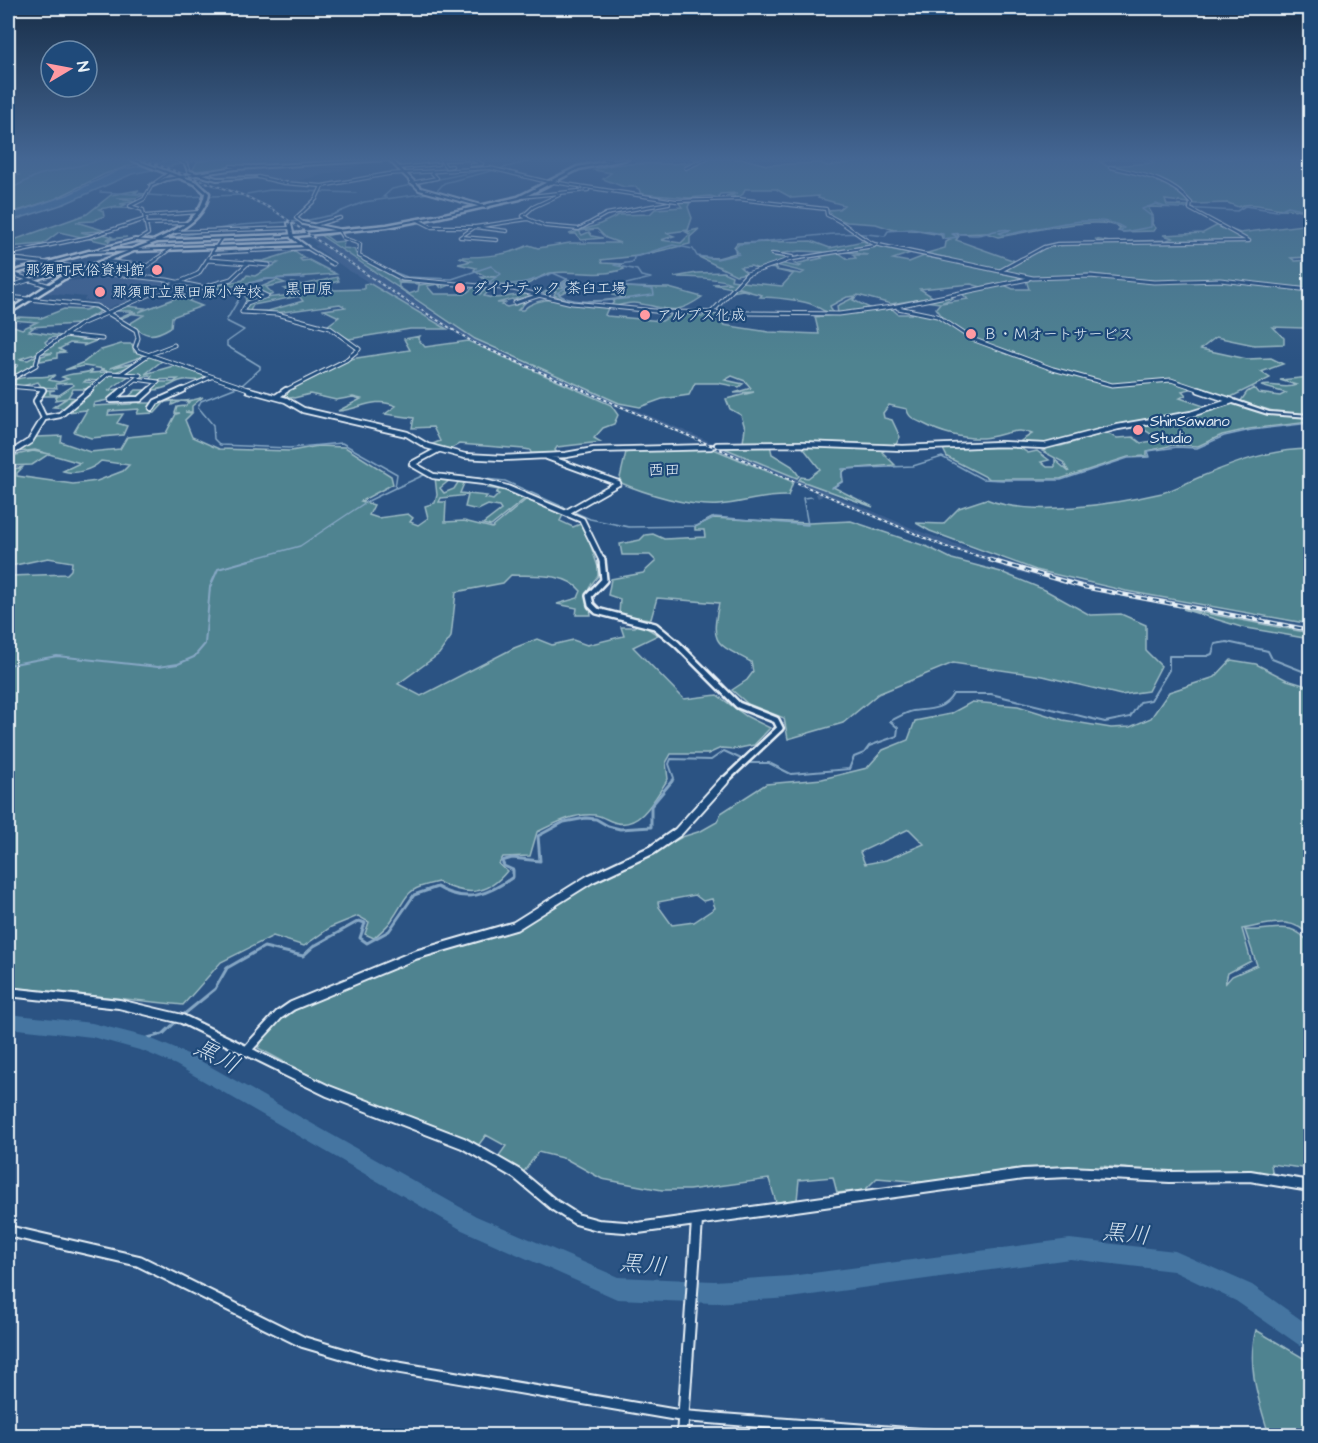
<svg xmlns="http://www.w3.org/2000/svg" width="1318" height="1443" font-family="'Architects Daughter','Klee One',sans-serif">
	<style>
		.built { fill: #3d6190 }
		.green { fill: #508390; stroke: #9cbac4; stroke-width: 1.5; fill-rule: evenodd }
		.water { fill: #4475a1; stroke: #86a7c4; stroke-width: 1.5 }
		.lines { fill: none; stroke-linecap: round; stroke-linejoin: round }
		.stream-far2 { stroke: #86a7c4; stroke-width: 1.5 }
		.stream-far1 { stroke: #86a7c4; stroke-width: 2 }
		.stream { stroke: #86a7c4; stroke-width: 3 }
		.river { fill: #4475a1; fill-rule: evenodd }
		.minor-tunnel { stroke: #476b95; stroke-width: 4.5; stroke-dasharray: 4.5 2; stroke-linecap: butt }
		.minor-far5-casing { stroke: #e8f1f8; stroke-width: 4.5 }
		.minor-far4-casing { stroke: #e8f1f8; stroke-width: 5 }
		.minor-far3-casing { stroke: #e8f1f8; stroke-width: 8 }
		.minor-far2-casing { stroke: #e8f1f8; stroke-width: 10 }
		.minor-far1-casing { stroke: #e8f1f8; stroke-width: 12 }
		.minor-casing { stroke: #e8f1f8; stroke-width: 14 }
		.tertiary-casing { stroke: #e8f1f8; stroke-width: 4 }
		.secondary-casing { stroke: #e8f1f8; stroke-width: 5 }
		.primary-casing { stroke: #e8f1f8; stroke-width: 5 }
		.minor-far5 { stroke: #1f4a7a; stroke-width: 2 }
		.minor-far4 { stroke: #1f4a7a; stroke-width: 3 }
		.minor-far3 { stroke: #1f4a7a; stroke-width: 4.5 }
		.minor-far2 { stroke: #1f4a7a; stroke-width: 5 }
		.minor-far1 { stroke: #1f4a7a; stroke-width: 8 }
		.minor { stroke: #1f4a7a; stroke-width: 10 }
		.tertiary { fill: #1f4a7a; fill-rule: evenodd }
		.secondary { fill: #1f4a7a; fill-rule: evenodd }
		.primary { fill: #1f4a7a; fill-rule: evenodd }
		.rail-far1-casing { stroke: #e8f1f8; stroke-width: 2 }
		.rail-casing { stroke: #e8f1f8; stroke-width: 4.5 }
		.rail-far1 { stroke: #1f4a7a; stroke-width: 1.5; stroke-dasharray: 3; stroke-linecap: butt }
		.rail { stroke: #1f4a7a; stroke-width: 2; stroke-dasharray: 6; stroke-linecap: butt }
		.poi-dot { fill: #ff9aa2; stroke: #1f4a7a; stroke-width: 2 }
		.labels { text-anchor: middle; stroke-width: 4.5; stroke-linejoin: round; paint-order: stroke }
		.far-poi-label { font-size: 15px; fill: #e8f1f8; stroke: #1f4a7a; text-anchor: start }
		.far-neighbourhood-label { font-size: 16px; fill: #e8f1f8; stroke: #1f4a7a }
		.near-water-label { font-size: 24px; font-style: italic; fill: #cfdeeb; stroke: #1f4a7a }
	</style>
	<rect width="100%" height="100%" fill="#2b5383"/>
	<filter id="ink" filterUnits="userSpaceOnUse"><feTurbulence type="fractalNoise" baseFrequency=".0167" numOctaves="2"/><feDisplacementMap in="SourceGraphic" scale="12" xChannelSelector="R" yChannelSelector="G"/><feConvolveMatrix kernelMatrix="1 2 1 2 8 2 1 2 1" color-interpolation-filters="sRGB"/></filter>
	<g filter="url(#ink)">
		<!-- built -->
		<path class="built" d="M368,160L353,168L288,183L264,176L224,178L202,175L238,169Z
			M315,233L448,323L489,347L921,532L1034,571L1114,590L1310,627V632L1093,591L1011,570L919,537L470,341L348,270L314,246L318,245L305,234Z
			M110,273L179,281L124,305L117,304L104,310L88,304L93,301L84,300L86,297L45,293L63,281L99,279Z"/>
		<!-- green -->
		<path class="green" d="M126,159L138,163L105,174L55,199L8,214V176L20,175L8,173V160Z
			M216,159H369L192,171L197,162Z
			M693,159H744L767,165L821,163L828,166L859,162L858,160L834,159H1115L1100,162L1107,166L1154,163L1148,159H1310V211C1299,209 1286,210 1275,208C1261,206 1249,202 1238,207L1228,203L1196,204L1165,200L1167,205L1189,206L1188,208L1148,207L1153,216L1152,224L1156,228L1154,231L1122,232L1118,231L1121,228C1099,214 1026,233 998,237L986,233L957,234L959,236L956,240L1015,261L1000,270L924,254L945,248L946,242L950,240L942,238L941,235L912,230H894L876,224L847,222L832,217L829,210L839,209L844,205L818,198L819,196L792,198L776,189H745L743,194L736,199L734,196H726L738,193L720,194L718,198L710,196L689,198L641,194L639,189L635,187H624L603,179L611,173L594,170C630,157 662,169 696,161Z
			M139,190L134,193L146,194L136,198H117L138,201L120,204H127L120,207L130,208H112L117,206L99,209L103,211L104,216L93,221L76,222L106,231L81,232C92,236 102,232 112,237L107,239L127,237L108,240L110,241L108,243L59,232L43,244L8,247V242L87,214L111,195Z
			M678,202L690,203L688,207L692,218L688,230L666,233L674,236L661,240L681,243L690,234L686,232L699,229L690,237V244L638,256L601,260L602,263L624,264L620,265L624,269C599,278 576,270 551,273C543,274 537,280 530,283C517,289 491,286 481,277H496L485,276L474,270L476,268L458,264L471,261L459,257C483,257 507,256 529,245L538,248L570,243H620L606,238L597,229L579,231L582,235L589,232L592,236L603,238L581,240L576,234H569L598,225L619,215L650,214L655,209L682,207Z
			M1310,224V257L1291,258L1295,261L1310,260V289L1223,279L1159,281L1090,274L1035,278L1003,271L1046,247L1099,242L1095,239L1110,242L1167,240L1173,238L1163,235L1203,233L1218,225L1240,233Z
			M337,231L338,233L326,236L334,242L344,241L343,248L354,249L357,256L398,279V282L420,281L419,284L399,283V287L409,294L418,291L419,285L439,282L441,288L438,284L427,286L434,294H465L474,287L452,284L443,288L442,282L486,287L479,295L489,287L492,288L484,296C503,302 515,291 537,295L515,299L519,301L515,302L512,299L497,303H505L502,305L507,307L526,302L518,310H523C544,290 581,303 608,308L605,315L607,316L662,321L676,312H698L696,316L702,317L709,312H731L723,325L769,332L819,334L815,317L892,309L898,314H912L913,311L931,316L941,315L936,308L940,303L925,301L950,296L953,298L941,303L968,299L962,294L1004,285L1013,289H1029L1026,280L1031,279L1084,277L1165,283L1214,281L1310,291V336L1303,328L1273,327L1284,338V344L1254,345L1216,337L1201,349L1247,359L1271,358L1283,364L1261,372L1270,378L1229,398L1198,387L1182,391L1186,395L1180,398L1207,407L1197,411L1102,428L1052,444H1016L1032,434C1014,426 1002,437 983,438C963,439 941,433 924,424C916,420 908,418 907,409L889,405L883,413L884,418L892,420L900,437L895,446L733,443L743,442L745,428L741,415L730,409L726,399L754,392L734,393L751,388L745,381L732,376L725,380L743,384L739,387L718,383H695L689,395L662,399L640,407L619,403L475,339L317,233Z
			M811,241L830,248L863,241L873,245L836,251L848,259L856,258L853,255H868L840,251L878,246L911,253L893,259L909,262L924,256L1023,278L981,287L971,284L920,289L933,297L891,304L858,295L853,300L872,309L838,314L837,306L857,296L847,297L830,306L833,313C823,313 820,307 811,304C798,300 774,297 760,297L762,295L743,290L732,292L735,288L751,291L737,287L742,282L782,286L793,274L776,270L801,274L804,272L776,265L773,266L778,269L767,268L779,263L799,267L801,266L795,264L822,258L818,255L822,252L800,251L778,254L790,258L758,269L751,266L740,267L747,273L736,275L699,257L718,258L736,253L734,247L737,243Z
			M295,251L305,258L300,259L302,261L309,260L336,274L270,279L217,289L208,287L243,280L247,275L255,276L278,263L248,261H263Z
			M723,272L732,276L731,280L738,281L732,288L712,284L730,283C723,278 686,277 674,277L697,273Z
			M337,277L339,281L328,284L334,290L364,289V284L369,283L447,329H410L349,339L327,326L339,317L324,310L345,307L340,304L276,313L243,312L246,302L244,289L259,288L277,280L285,283L266,287L273,294L265,298L292,295L284,289L294,287L292,283L303,285ZM299,296L303,301L268,311H250L253,305Z
			M567,279L571,281L564,284L568,286L565,289L567,291L559,294C571,308 608,299 625,298L612,295L617,287L669,288L702,297C671,319 666,306 634,303C625,302 620,307 611,306L615,300L589,301L588,304L567,301L554,295L556,291L547,292L546,294L551,295L542,294L549,289L564,287L560,284Z
			M187,294L196,295L189,301L202,306L172,317L171,327C151,339 146,336 129,324L144,315L134,314L136,312L122,318L120,317L134,311H114L125,306L145,308L139,312Z
			M92,307L101,311L78,324L30,327L33,328L29,331L61,336L50,338L45,342L48,346L35,354L19,359L28,360L37,355L36,364L21,373L8,375L18,365L8,362V324L22,329L37,322L12,320L18,317L41,318L64,309L85,310Z
			M64,336L82,340L101,339L83,346L85,344L70,343L59,349L65,352L57,353V358L40,361L41,356L53,353H41Z
			M420,336L418,339L425,347L468,341L611,405L618,415L614,424L603,428L594,438L601,442L557,447L555,450L558,454L531,453L530,450L524,449L459,444L448,450L430,445L440,441L433,427L412,428L414,418L385,414L396,406C375,396 358,410 338,411L361,399L353,397L336,400L310,394L294,398L281,395L350,359L410,350L404,339Z
			M121,344H132L134,352L146,355L110,368L134,363C121,372 111,371 99,381L86,380L84,382L97,383L89,389H73L68,397L79,398L71,400L66,408L53,407L67,398L55,400L57,396H42L46,390H55L50,391V394L59,395L74,385L71,383L56,384L57,388L36,387L41,386L38,382L22,386L13,385L15,382L12,381C26,374 40,379 55,375L49,380L59,382L68,379L62,377C72,372 83,375 93,370L90,373L105,372L107,371L100,370L105,369L84,366L65,370L84,362L98,351Z
			M149,356L163,360L145,374L180,364L206,377C198,383 194,379 184,380C173,381 169,390 152,390L160,382H174L178,379L149,380L152,376L149,375L139,378L142,375L125,372Z
			M109,374L130,375L108,391L123,388L108,400L94,403L93,406L131,404L134,401L127,398L136,390H148L140,403H152L158,398C169,403 191,402 203,397L192,406V412H185L192,413L185,420L192,437L219,449L291,451L318,446L345,447L391,476L393,484L361,501L374,505L369,515L378,518L408,514L413,518L410,522L418,525L428,518L425,506L435,503L437,495L435,477L451,479L440,488L444,493L454,489L459,481H465L460,493L487,496L485,498L493,500L499,494L496,493L499,490L488,488L492,484L527,497L491,526L483,524L501,510L499,507L488,505L478,510L465,507L468,495L441,498L439,502H446L445,522L464,521L492,528L528,498L564,513L560,521L573,527L583,523L598,567V576C582,594 589,595 591,615H576L577,608L557,604L578,598L581,591C565,572 535,576 511,575L503,583L456,592L451,637L439,654L398,684L421,696L514,648L537,639L552,645L573,640L587,645L624,636L621,627H635L636,621L658,635L633,647L684,699L717,695L746,716L770,728L754,745L735,749L721,748L708,754H671L666,763L668,779C656,796 642,828 617,823C610,822 603,816 595,815C573,813 556,823 537,832L530,856L503,857L499,864L507,871C487,896 466,896 438,882C402,890 410,894 391,921C387,927 379,933 374,938L365,934L369,922L358,916L331,927L304,946L273,936L221,962L183,1005L8,987V573L10,576L67,574L71,570L72,562L48,558L11,566L8,573V470L23,467L17,473V476L73,484L97,481L123,471L129,465L101,461C92,470 75,475 63,471L80,463L35,450L18,452L36,437L62,436L61,442L90,452L120,449L127,437L166,433L176,414L180,413H175L177,407L185,406L189,402L181,401L172,405L173,401L165,402L155,413L137,414L139,409L109,411L108,415L123,414L117,423L127,426L123,435L91,438L74,432L87,410L66,412Z
			M1310,377V415L1273,411L1240,402L1247,392L1254,388L1258,393L1280,396L1286,393L1261,386C1274,383 1285,390 1296,385L1280,380Z
			M1232,403L1270,415L1310,418V422L1249,429L1222,435L1198,446L1173,445L1147,451V456L1128,457L1060,479H990L947,457L943,449L1026,447L1022,449L1028,453L1037,451L1049,460L1041,462L1047,467H1055V460L1069,472L1063,462L1042,451L1045,450L1043,447L1061,446L1106,433L1117,438L1133,437L1141,443L1158,440L1157,438L1137,425L1192,416Z
			M770,445L772,454L792,466L799,476L797,478L719,446Z
			M801,445L887,449L882,452L895,465L846,469L842,473L843,481L833,487L873,507L799,480L801,477L808,478L820,469Z
			M711,448L793,482L788,496C764,495 743,503 719,505C690,507 646,494 619,482L626,452Z
			M1310,449V624L1126,591L1036,570L930,531L916,523L943,524L959,508L986,499C1031,518 1114,504 1162,493C1175,489 1188,482 1200,477C1237,462 1271,449 1310,449Z
			M33,451L49,454L32,465L8,466V457Z
			M712,518L809,523L851,521L928,547L952,559L1001,572L1045,590L1090,615L1121,614L1146,625V651L1161,666L1148,691L1121,695L1043,676L953,663L878,694L843,723L788,739L784,718L748,704L732,690L747,680L753,672L751,662C716,643 710,645 719,603L657,598L651,619L619,615L620,599L608,595L611,579L643,573L656,561L650,555H622L620,544L640,540L645,535L653,534L664,539L705,537L704,530H695V527Z
			M1183,609L1310,633V639L1241,627Z
			M1231,660L1256,664L1287,680L1310,687V937C1292,914 1268,925 1242,929L1251,961L1228,973L1225,984L1232,976L1257,965L1245,930C1275,932 1290,918 1310,944V1169L1271,1164L1273,1178L1136,1173L1133,1169L1101,1166L1096,1170L1024,1171L922,1182L877,1178L865,1190L837,1193L833,1177L799,1180L797,1200L776,1202L769,1179L689,1190H662L602,1179L566,1159L538,1152L523,1173L498,1157L506,1146L486,1135L477,1147L353,1099L258,1048L268,1031L284,1016L313,1000L417,957L479,941L517,928L593,880L636,862L682,837L701,831L717,822L721,813L766,784L822,779L867,768L883,750L908,740L915,721L950,714L972,702L1018,706L1063,720L1111,728L1130,727L1151,718L1169,692L1215,677ZM909,829L924,844L886,860L865,864L860,852ZM695,895L703,901L712,899L715,908L694,922L672,925L659,907L658,902Z
			M1256,1330L1310,1362V1435H1269C1259,1401 1246,1366 1256,1330Z"/>
		<!-- water -->
		<path class="water" d="M176,159H205L132,174L64,204L8,222V215L67,195L119,170Z"/>
		<g class="lines">
			<!-- stream-far2 -->
			<path class="stream-far2" d="M8,190L38,175L108,159
				M13,190L15,192
				M100,192L180,197L242,195
				M247,194L270,190L356,193
				M386,197H383L392,189L482,170
				M212,230L241,225L304,221L332,215L364,202L436,192L444,183L538,159
				M165,239L206,231
				M114,246L147,242
				M8,263L29,262
				M377,270H388L407,277L452,279L491,266L501,274L489,282C512,288 532,281 553,273L569,280L562,284L567,287L557,293C575,309 630,297 654,295L653,289L618,286L651,278L641,276L637,270L614,265L633,262L634,257L673,245L693,249L697,256L717,259L739,254L735,248L739,244C788,241 835,228 885,236L888,231L912,229L943,234V239L958,237L952,234C959,232 964,235 972,235C986,236 997,227 1011,230L999,233L1005,235C1034,230 1100,210 1124,228L1120,231L1124,232L1151,227V216L1142,209L1156,204L1165,207L1237,211L1245,206L1277,211L1288,206L1310,211
				M455,476L505,481L590,519L629,527L697,526L715,517L808,525L803,498L812,497
				M396,488L426,474
				M832,488L842,482V469L913,466L942,457L982,479L1003,480H1061L1128,458L1150,457L1148,451L1177,447L1197,448L1224,436L1251,430L1310,423
				M245,561L300,546L366,502L395,488L397,474L342,443L289,448L220,445L214,439L213,425L198,407L201,401L242,385L260,369V366L227,346V342L244,330L226,321L239,299L237,288L262,279L305,278"/>
			<!-- stream-far1 -->
			<path class="stream-far1" d="M8,665L57,656L158,667L178,664L194,657L205,644L210,587L218,569L250,560
				M671,783L674,778L669,764L671,759L711,760L724,751L750,763H769L791,774L849,769L854,757L864,753L869,746L897,736L898,728L890,721C897,718 906,712 913,711C930,709 944,710 953,694H991L1105,722L1130,717L1140,702L1151,700L1169,670V656H1207L1212,654L1215,644L1227,642L1268,651L1272,659L1310,674"/>
			<!-- stream -->
			<path class="stream" d="M182,1016L215,989L227,968L264,947L303,956L314,946L359,921L365,923L360,938L367,943L389,931L414,895L437,887C465,904 488,895 513,877V870L504,866L502,861L512,858L540,861L538,836L564,822L586,818L596,819L608,826L620,829L651,827V806L672,781
				M136,1041L163,1034L178,1020"/>
			<!-- river -->
			<path class="river" d="M8,1014L92,1023L147,1037L190,1055L476,1216L618,1277L714,1281L790,1276L1070,1239L1175,1251L1252,1285L1310,1326V1350L1302,1347L1236,1301L1173,1271L1070,1259L790,1298L714,1303L617,1299L462,1230L176,1065L143,1051L92,1037L8,1028Z"/>
			<!-- minor-tunnel -->
			<path class="minor-tunnel" d="M817,496L828,491"/>
			<defs>
				<path id="minor-far5" d="M175,159L186,164
					M471,159L482,164L471,165
					M604,159L613,161
					M441,160L446,167L452,166
					M441,160L471,159
					M231,166L249,167
					M1110,167C1140,174 1170,178 1191,203L1190,209L1249,241
					M398,168L438,164
					M686,168L706,159
					M258,177L284,183L322,186L388,174L490,168L552,183
					M156,182L169,173
					M553,182L676,201L738,199L826,209L827,215C845,222 857,236 874,244L950,260
					M411,183L437,178L432,173
					M521,197L588,190
					M145,216L199,212
					M527,218L523,216L533,207L559,195
					M418,220L432,227H475L528,219L545,226L579,229L606,214L669,203
					M303,223L296,218L316,199L322,186
					M147,224L187,223
					M315,225L340,218
					M338,230L343,238L360,244L359,256L367,260
					M174,232L291,228
					M460,237L475,227L507,231
					M461,237L497,240
					M138,240L148,234L143,210L130,206L144,199L152,185
					M212,253L307,248L327,260
					M8,254L89,237L146,219
					M772,254L792,257
					M8,258L26,260
					M155,260L170,249
					M207,260L221,239
					M208,260H211
					M787,260L874,246
					M1020,260L1044,247L1057,244L1249,241"/>
				<path id="minor-far4" d="M14,259L48,263
					M324,259L333,264
					M364,259L402,279L513,289L572,303L665,312L839,314L892,307L1028,279
					M943,259L1033,278L1090,276L1154,282L1220,280L1310,290
					M208,260L248,263L231,279L208,286
					M104,261L147,266L157,259
					M49,263L73,267L72,269
					M248,263L269,265
					M79,270L167,280L225,292L254,290L267,296L247,303L242,312L277,314L330,328L359,349L346,360L284,391
					M1000,271L1022,259
					M9,273L50,286
					M8,287L29,280
					M9,297L96,306L136,330L138,338L135,347L138,351L254,391
					M515,303L540,295
					M898,308L937,316L972,339L1053,369L1112,385L1171,380L1204,391
					M712,312L747,274L791,259
					M64,335L102,339
					M122,373L148,355L174,345
					M8,381L36,365L39,353L81,324L198,274L208,259
					M8,386L43,389L42,391
					M88,391L109,373L140,375L136,379
					M121,391L136,379L158,382L148,391
					M180,391L211,377"/>
				<path id="minor-far3" d="M43,390L36,401L44,418
					M123,390L111,400L140,399L150,390
					M249,390L286,400L303,410L407,434L427,446L465,456L503,458L566,455L594,450L711,447
					M1199,390L1232,401
					M276,397L286,390
					M152,408L156,402L183,390
					M44,418L60,415L90,390
					M717,445L802,444L903,448L1000,444L1045,446L1118,427L1191,414L1232,401
					M438,450L412,464L433,476L484,482L507,488L582,520L602,561
					M8,455L30,441L44,418
					M547,457L618,483
					M567,512L618,483"/>
				<path id="minor-far2" d="M602,560L604,580L589,596L591,605L597,611L655,626L677,644L738,705L776,720L780,728L722,783"/>
				<path id="minor-far1" d="M8,992L119,1004L182,1019L286,1070
					M246,1051L279,1015L292,1006L415,955L515,926L590,879L652,850L678,832L724,781"/>
				<path id="minor" d="M283,1069L328,1091L463,1143L517,1174L554,1205L576,1219L598,1225L638,1228L1023,1174L1069,1172L1170,1177L1250,1176L1310,1186
					M8,1231L139,1261L303,1342L378,1364L683,1416L947,1436
					M682,1436L697,1221"/>
				<path id="tertiary" d="M386,159H397L392,160L421,188L488,207L485,208L419,190L389,160L236,169L202,174L217,178L259,177L217,180L197,175L167,180L153,186L150,185L165,178L193,174L188,172L185,164L186,163L190,171L197,173L236,167Z
					M302,222L338,229L340,230L338,231L303,224Z
					M288,223L291,224L294,237L308,247V249H306L291,238Z
					M135,239L158,241L156,242L135,241L89,253L87,252Z
					M67,269H79L81,270L79,271H67L29,281L27,280Z
					M1230,400H1234L1269,412L1310,415V417L1268,414L1230,402Z"/>
				<path id="secondary" d="M129,159H133L197,182L209,193C205,219 180,231 157,242H155V240C176,230 201,219 205,193L195,184Z
					M300,243L301,245L134,251L64,279L8,314V311L60,277L133,249Z"/>
				<path id="primary" d="M622,159H628L579,169L520,199L440,217L387,227L285,237L157,242L133,251L89,253L8,275V273L89,251L132,249L156,240L285,235L387,225L440,215L518,197L577,167Z"/>
			</defs>
			<!-- minor-far5 casing -->
			<use href="#minor-far5" class="minor-far5-casing"/>
			<!-- minor-far4 casing -->
			<use href="#minor-far4" class="minor-far4-casing"/>
			<!-- minor-far3 casing -->
			<use href="#minor-far3" class="minor-far3-casing"/>
			<!-- minor-far2 casing -->
			<use href="#minor-far2" class="minor-far2-casing"/>
			<!-- minor-far1 casing -->
			<use href="#minor-far1" class="minor-far1-casing"/>
			<!-- minor casing -->
			<use href="#minor" class="minor-casing"/>
			<!-- tertiary casing -->
			<use href="#tertiary" class="tertiary-casing"/>
			<!-- secondary casing -->
			<use href="#secondary" class="secondary-casing"/>
			<!-- primary casing -->
			<use href="#primary" class="primary-casing"/>
			<!-- minor-far5 -->
			<use href="#minor-far5" class="minor-far5"/>
			<!-- minor-far4 -->
			<use href="#minor-far4" class="minor-far4"/>
			<!-- minor-far3 -->
			<use href="#minor-far3" class="minor-far3"/>
			<!-- minor-far2 -->
			<use href="#minor-far2" class="minor-far2"/>
			<!-- minor-far1 -->
			<use href="#minor-far1" class="minor-far1"/>
			<!-- minor -->
			<use href="#minor" class="minor"/>
			<!-- tertiary -->
			<use href="#tertiary" class="tertiary"/>
			<!-- secondary -->
			<use href="#secondary" class="secondary"/>
			<!-- primary -->
			<use href="#primary" class="primary"/>
			<defs>
				<path id="rail-far1" d="M141,159L245,196L272,209L397,295L476,344L946,547L996,561"/>
				<path id="rail" d="M990,560L1084,587L1310,630"/>
			</defs>
			<!-- rail-far1 casing -->
			<use href="#rail-far1" class="rail-far1-casing"/>
			<!-- rail casing -->
			<use href="#rail" class="rail-casing"/>
			<!-- rail-far1 -->
			<use href="#rail-far1" class="rail-far1"/>
			<!-- rail -->
			<use href="#rail" class="rail"/>
		</g>
	</g>
	<!-- sky -->
	<linearGradient id="sky" x2="0" y2="1"><stop stop-color="#182e48"/><stop offset="0.44" stop-color="#446693"/><stop offset="1" stop-color="#446693" stop-opacity="0"/></linearGradient>
	<rect width="1318" height="361" fill="url(#sky)"/>
	<!-- markers -->
	<g class="poi-dot">
		<circle cx="157" cy="270" r="6"/>
		<circle cx="460" cy="288" r="6"/>
		<circle cx="100" cy="292" r="6"/>
		<circle cx="645" cy="315" r="6"/>
		<circle cx="971" cy="334" r="6"/>
		<circle cx="1138" cy="430" r="6"/>
	</g>
	<g class="labels">
		<!-- far-poi labels -->
		<g class="far-poi-label">
			<text x="145" y="275" text-anchor="end">那須町民俗資料館</text>
			<text x="472" y="293">ダイナテック 茶臼工場</text>
			<text x="112" y="297">那須町立黒田原小学校</text>
			<text x="657" y="320">アルプス化成</text>
			<text x="983" y="339">Ｂ・Ｍオートサービス</text>
			<text x="1150" y="426">ShinSawano<tspan x="1150" dy="17">Studio</tspan></text>
		</g>
		<!-- far-neighbourhood labels -->
		<g class="far-neighbourhood-label">
			<text x="309" y="294">黒田原</text>
			<text x="664" y="475">西田</text>
		</g>
		<!-- near-water labels -->
		<g class="near-water-label">
			<text transform="translate(217 1056) rotate(28)" y="8">黒川</text>
			<text transform="translate(1126 1233) rotate(6)" y="8">黒川</text>
			<text transform="translate(643 1264) rotate(6)" y="8">黒川</text>
		</g>
	</g>
	<!-- margin -->
	<rect width="1318" height="1443" fill="none" stroke="#1f4a7a" stroke-width="30"/>
	<rect x="15" y="15" width="1288" height="1413" fill="none" stroke="#e8f1f8" stroke-width="2" filter="url(#ink)"/>
	<!-- north arrow -->
	<g transform="translate(69 69) rotate(80)"><circle r="28" fill="#1f4a7a" stroke="#6f8dac" stroke-width="1.5"/>
	<path d="M0-4.5L10 22L0 15L-10 22Z" fill="#ff9aa2"/>
	<text y="-9" font-size="16" font-weight="bold" text-anchor="middle" fill="#e8f1f8">N</text>
	</g>
</svg>
